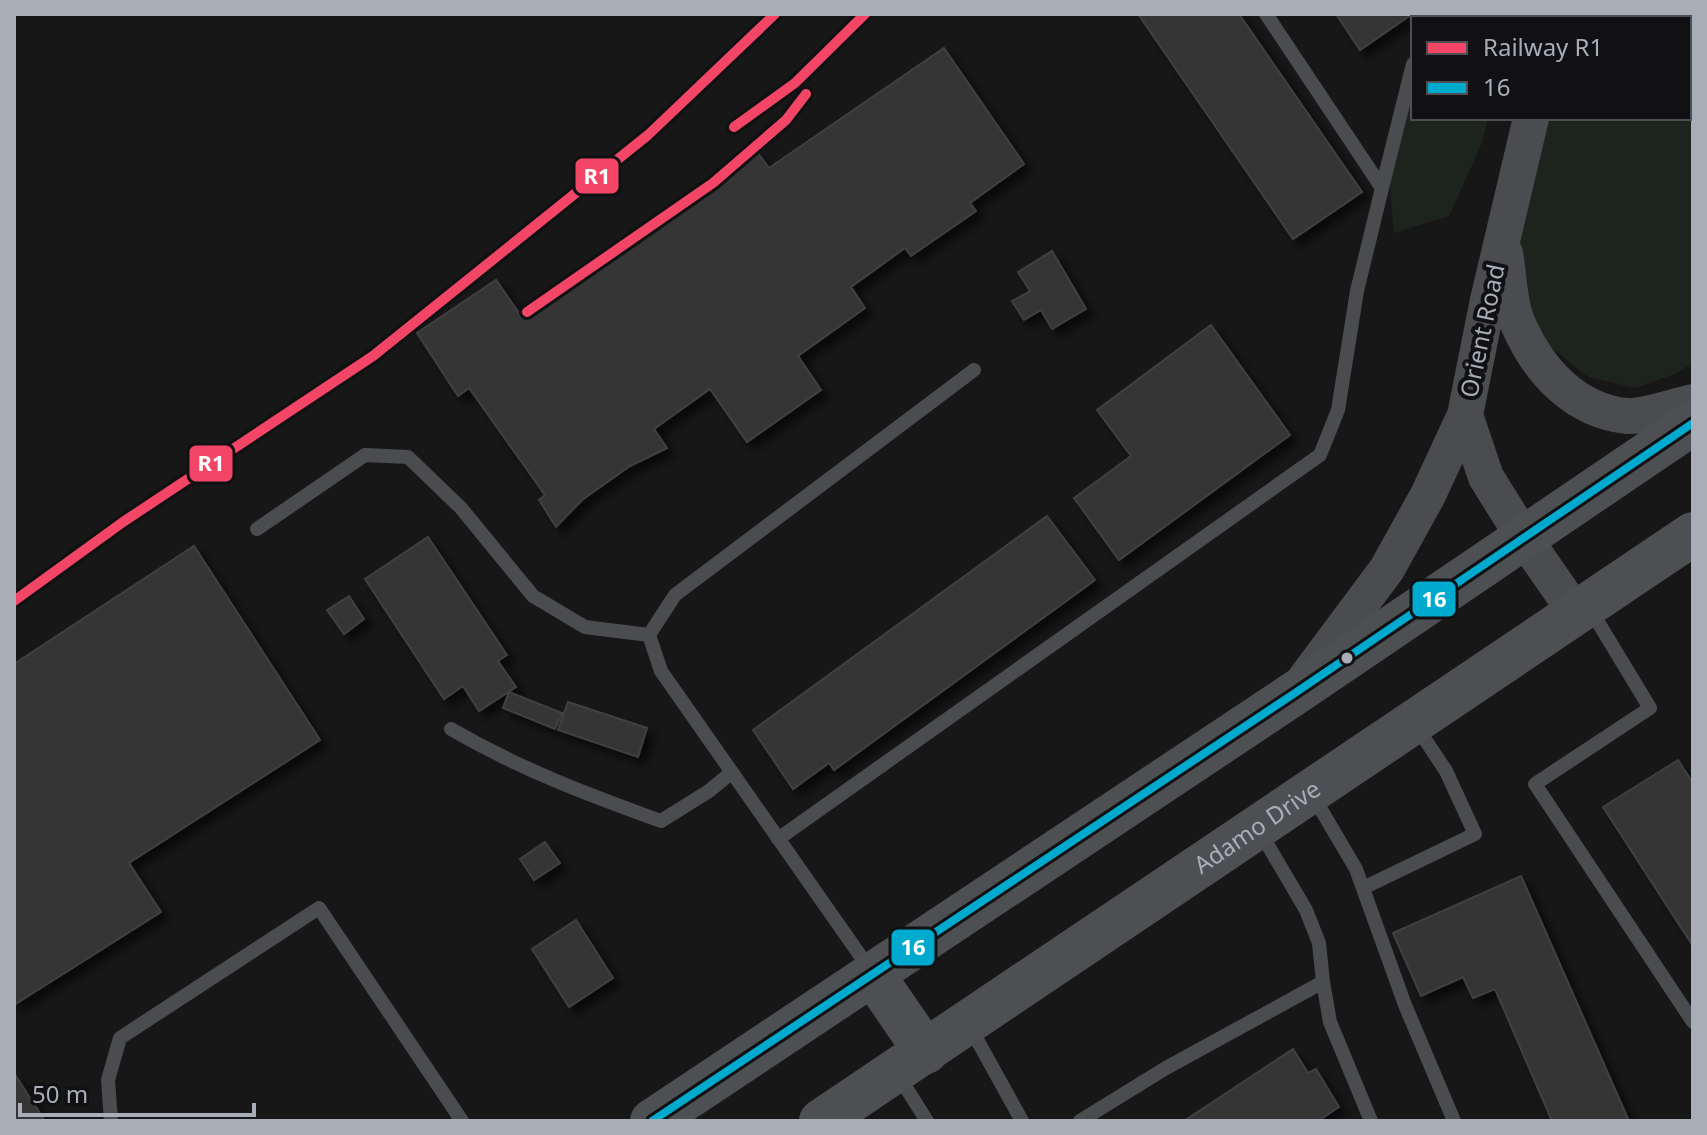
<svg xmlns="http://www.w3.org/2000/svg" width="1707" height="1135" font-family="'Noto Sans',sans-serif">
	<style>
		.green { fill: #1d241e }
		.building { fill: #353536; stroke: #3f4043; stroke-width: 2; filter: url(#shadow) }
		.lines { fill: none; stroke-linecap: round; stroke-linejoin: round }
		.service { stroke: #4b4c50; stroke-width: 14 }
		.tertiary { stroke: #4b4c50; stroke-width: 36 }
		.primary { stroke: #4d4f52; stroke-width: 44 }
		.bus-1-casing { stroke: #111113; stroke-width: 14 }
		.bus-1 { stroke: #00a9ce; stroke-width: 8 }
		.rail-1-casing { stroke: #111113; stroke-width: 16 }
		.rail-1 { stroke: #f34667; stroke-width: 10 }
		.bus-dot { fill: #a8adb8; stroke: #111113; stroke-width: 3 }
		.labels { text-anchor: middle; stroke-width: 8; stroke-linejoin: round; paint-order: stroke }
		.street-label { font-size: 24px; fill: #a8adb8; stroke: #111113 }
		.line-badge { stroke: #111113; stroke-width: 3 }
		.badge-label { font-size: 22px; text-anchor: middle; font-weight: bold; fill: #fff }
	</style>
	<defs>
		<filter id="shadow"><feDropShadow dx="7" dy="7" stdDeviation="4" flood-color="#0009"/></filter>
	</defs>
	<rect width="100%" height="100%" fill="#171717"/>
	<!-- green -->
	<path class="green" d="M1552,14H1693V363L1675,374L1635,388L1588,377L1549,346L1512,275L1533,118H1689V18H1552Z
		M1413,77V118H1488L1482,143L1449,216L1394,233L1388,166Z"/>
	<!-- building -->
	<path class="building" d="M1138,14H1239L1362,192L1293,239Z
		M1336,14H1412L1360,50Z
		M944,48L1024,164L970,203L976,211L911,256L905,248L851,287L865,308L798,356L821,390L747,442L710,389L654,429L667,448L630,466L582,500L556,527L539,500L545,495L469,388L458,396L417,333L496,280L521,316L757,152L769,168Z
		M1052,251L1086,309L1052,329L1041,310L1024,320L1012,301L1030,291L1018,272Z
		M1211,325L1290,435L1119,560L1074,498L1131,456L1097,410Z
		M1047,516L1095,580L834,770L829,763L793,789L753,730Z
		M428,537L507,655L498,661L516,687L479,711L463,686L444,699L365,579Z
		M194,546L320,740L129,863L161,912L14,1005V664Z
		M349,596L364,619L344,634L327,610Z
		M509,692L562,713L555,729L503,708Z
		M568,702L647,728L638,757L558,730Z
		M1678,760L1693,783V946L1603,807Z
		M545,842L560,863L534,880L520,859Z
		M1521,876L1629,1121H1552L1495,989L1473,998L1463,977L1421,996L1393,933Z
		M576,920L613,978L569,1007L532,949Z
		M1293,1049L1308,1073L1316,1069L1339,1107L1318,1121H1184Z
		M14,1073L45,1121H14Z"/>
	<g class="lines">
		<!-- service -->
		<path class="service" d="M1423,18L1424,14
			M1382,188L1413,64
			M257,529L365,455L408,457L461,508L533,596L585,627L649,635
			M1590,609L1650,708L1535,784L1693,1022
			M451,729C520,769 586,794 661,821L709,791L732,772
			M1313,796L1356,869L1405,1005L1454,1121
			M1259,830L1306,910L1319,943L1323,982
			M778,839L1320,455L1338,410L1357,291L1382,188L1266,14
			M1363,888L1475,834L1446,771L1416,726
			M871,971L661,671L649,635L675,595L974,370
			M970,1027L1022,1121
			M898,1075L927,1121
			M111,1121L108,1080L120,1038L319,908L462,1121
			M1080,1121L1166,1068L1323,982L1330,1022L1371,1121"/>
		<!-- tertiary -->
		<path class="tertiary" d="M1554,18L1555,14
			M1531,118L1488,300L1465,415L1486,477L1524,538L1576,613
			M1505,253C1509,275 1509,305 1519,326C1539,371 1575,411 1627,416C1644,417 1675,406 1693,402
			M1305,679L1387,569L1428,495L1465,415"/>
		<!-- primary -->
		<g class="primary">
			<path d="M873,975L926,1052"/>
			<path d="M652,1121L1295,693L1693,423"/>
			<path id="s1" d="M821,1121L1693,534"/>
		</g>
		<defs>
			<path id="bus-1" d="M652,1121L1295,693L1693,423"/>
		</defs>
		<!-- bus-1 casing -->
		<use href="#bus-1" class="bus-1-casing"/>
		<!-- bus-1 -->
		<use href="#bus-1" class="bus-1"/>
		<defs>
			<path id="rail-1" d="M734,127L795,83L865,14
				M527,312L713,183L786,120L806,94
				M14,601L123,522L373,356L648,135L775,14"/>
		</defs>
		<!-- rail-1 casing -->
		<use href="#rail-1" class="rail-1-casing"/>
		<!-- rail-1 -->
		<use href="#rail-1" class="rail-1"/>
	</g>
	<!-- markers -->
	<circle class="bus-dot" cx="1347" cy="658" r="7"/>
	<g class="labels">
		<!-- street labels -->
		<g class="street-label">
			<text transform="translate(1483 331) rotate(-78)" y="8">Orient Road</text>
			<text dy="8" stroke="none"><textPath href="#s1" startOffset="526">Adamo Drive</textPath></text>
		</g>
	</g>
	<g class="line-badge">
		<rect x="574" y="157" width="46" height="38" rx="8" fill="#f34667"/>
		<rect x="188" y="444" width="46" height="39" rx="8" fill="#f34667"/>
		<rect x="1411" y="580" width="46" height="38" rx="8" fill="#00a9ce"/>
		<rect x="890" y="928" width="46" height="39" rx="8" fill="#00a9ce"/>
	</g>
	<g class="badge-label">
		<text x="597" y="184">R1</text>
		<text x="211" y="471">R1</text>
		<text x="1434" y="607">16</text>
		<text x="913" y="955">16</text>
	</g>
	<!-- border -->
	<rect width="1707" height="1135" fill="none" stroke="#a8adb8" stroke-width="32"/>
	<!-- legend -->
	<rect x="1411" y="16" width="280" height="104" fill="#111113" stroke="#4d4f55" stroke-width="2"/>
	<rect x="1427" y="42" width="40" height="12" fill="#f34667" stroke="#4d4f55" stroke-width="2"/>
	<text x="1483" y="56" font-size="24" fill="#a8adb8">Railway R1</text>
	<rect x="1427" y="82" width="40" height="12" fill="#00a9ce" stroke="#4d4f55" stroke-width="2"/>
	<text x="1483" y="96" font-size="24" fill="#a8adb8">16</text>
	<!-- scale -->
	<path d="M20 1103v12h234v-12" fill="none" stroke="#a8adb8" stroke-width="4"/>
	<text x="32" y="1103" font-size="24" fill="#a8adb8" stroke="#111113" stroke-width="6" paint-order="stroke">50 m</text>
</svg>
